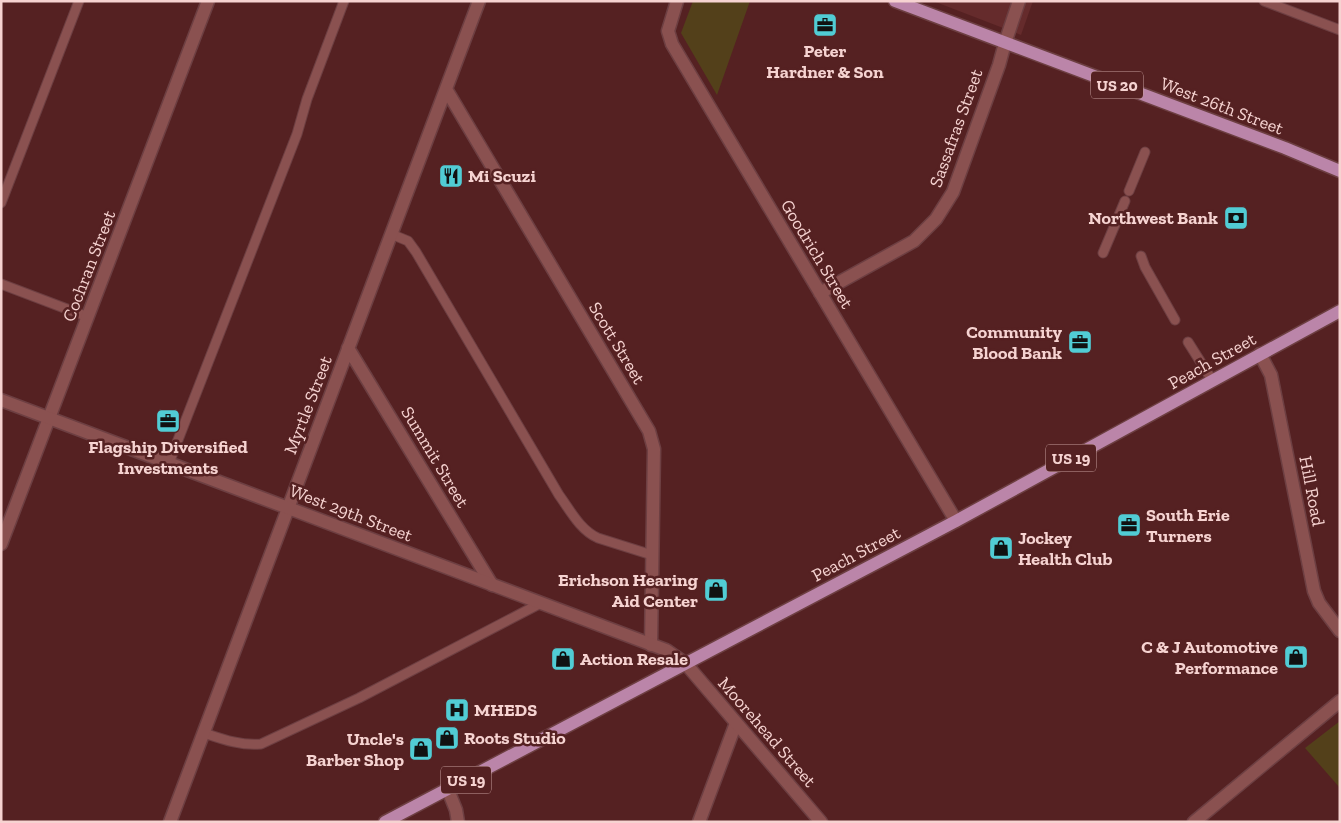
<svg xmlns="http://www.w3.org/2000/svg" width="1341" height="823" font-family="'Zilla Slab',serif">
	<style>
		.built { fill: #652b2c }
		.green { fill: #53401a }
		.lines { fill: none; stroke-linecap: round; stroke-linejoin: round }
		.lane-casing { stroke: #6d3f42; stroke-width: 11 }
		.street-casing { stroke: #6d3f42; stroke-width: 15 }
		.secondary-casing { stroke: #6d3f42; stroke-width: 15 }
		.primary-casing { stroke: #6d3f42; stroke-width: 15 }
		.lane { stroke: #8a5150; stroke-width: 9 }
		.street { stroke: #8a5150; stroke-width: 12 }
		.secondary { stroke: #8a5150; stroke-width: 12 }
		.primary { stroke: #bb85a9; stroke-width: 12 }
		.labels { text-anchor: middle; stroke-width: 5; stroke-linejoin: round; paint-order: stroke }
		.shield { fill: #552122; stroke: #c69e9c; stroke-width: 1 }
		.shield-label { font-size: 16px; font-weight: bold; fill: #f6d3d1 }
		.poi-label { font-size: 18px; font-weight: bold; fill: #f6d3d1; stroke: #552122; text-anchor: start }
		.street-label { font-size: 18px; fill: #f6d3d1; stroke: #552122 }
	</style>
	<rect width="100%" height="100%" fill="#552122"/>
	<!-- built -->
	<path class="built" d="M933,1H1033L1021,35Z"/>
	<!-- green -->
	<path class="green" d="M693,1H750L717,95L681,33Z
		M1340,721V788L1305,748Z"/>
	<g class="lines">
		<defs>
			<path id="lane" d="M1264,1L1340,30
				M1129,191L1145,152
				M1,203L79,1
				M391,234L408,241L416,252L559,495C570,510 580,530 598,538L652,555
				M1103,253L1125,201
				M1141,256L1145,267L1175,320
				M1,284L88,317
				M1188,342L1212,380
				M169,463L297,134L307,99L344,1
				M204,733C222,739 241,746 261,744L359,698L541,603"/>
			<path id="street" d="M677,1L668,31L672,44L956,521
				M446,89L649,431L654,449L651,645
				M820,293L914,241L936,219L953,192L999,65L1005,43
				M348,348L492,585
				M1260,354L1271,375L1314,591L1319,603L1340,631
				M1,544L208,1
				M448,790L456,810L458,822
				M170,822L479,1
				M699,822L736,723"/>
			<path id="secondary" d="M1005,43L1019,1
				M1,400L666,650L686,664L821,822
				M1194,822L1340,701"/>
			<path id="primary" d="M895,1L1285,148L1340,171
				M385,822L956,521L1340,311"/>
		</defs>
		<!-- lane casing -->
		<use href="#lane" class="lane-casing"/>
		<!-- street casing -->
		<use href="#street" class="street-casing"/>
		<!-- secondary casing -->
		<use href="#secondary" class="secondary-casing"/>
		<!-- primary casing -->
		<use href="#primary" class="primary-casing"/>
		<!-- lane -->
		<use href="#lane" class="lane"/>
		<!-- street -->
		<use href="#street" class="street"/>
		<!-- secondary -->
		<use href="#secondary" class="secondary"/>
		<!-- primary -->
		<use href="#primary" class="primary"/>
	</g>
	<!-- icons -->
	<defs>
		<symbol id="office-square" viewBox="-11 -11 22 22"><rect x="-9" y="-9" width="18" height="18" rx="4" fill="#51ccd4" stroke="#552122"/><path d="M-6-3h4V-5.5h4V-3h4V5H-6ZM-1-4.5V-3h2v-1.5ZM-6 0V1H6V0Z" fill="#111"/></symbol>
		<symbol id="restaurant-square" viewBox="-11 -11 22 22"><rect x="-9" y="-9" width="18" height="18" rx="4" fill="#51ccd4" stroke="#552122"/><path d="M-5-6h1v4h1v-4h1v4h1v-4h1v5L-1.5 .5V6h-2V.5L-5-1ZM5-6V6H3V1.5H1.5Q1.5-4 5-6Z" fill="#111"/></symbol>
		<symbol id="bank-square" viewBox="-11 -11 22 22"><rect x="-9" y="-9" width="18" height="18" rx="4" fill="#51ccd4" stroke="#552122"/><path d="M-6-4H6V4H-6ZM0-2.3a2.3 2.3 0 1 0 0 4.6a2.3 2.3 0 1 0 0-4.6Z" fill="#111"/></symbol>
		<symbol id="shop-square" viewBox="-11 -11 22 22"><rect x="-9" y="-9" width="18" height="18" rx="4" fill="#51ccd4" stroke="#552122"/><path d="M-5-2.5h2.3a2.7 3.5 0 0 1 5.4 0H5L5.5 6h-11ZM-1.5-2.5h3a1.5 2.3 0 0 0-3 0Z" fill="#111"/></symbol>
		<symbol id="hospital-square" viewBox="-11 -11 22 22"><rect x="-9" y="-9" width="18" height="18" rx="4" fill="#51ccd4" stroke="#552122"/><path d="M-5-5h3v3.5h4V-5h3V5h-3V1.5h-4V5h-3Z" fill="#111"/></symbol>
	</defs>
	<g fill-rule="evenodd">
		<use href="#office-square" x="811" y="11" width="28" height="28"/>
		<use href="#restaurant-square" x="437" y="162" width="28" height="28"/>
		<use href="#bank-square" x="1222" y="204" width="28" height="28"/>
		<use href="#office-square" x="1066" y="328" width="28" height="28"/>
		<use href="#office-square" x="154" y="407" width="28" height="28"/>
		<use href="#office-square" x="1115" y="511" width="28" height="28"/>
		<use href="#shop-square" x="987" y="534" width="28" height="28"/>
		<use href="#shop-square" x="702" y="576" width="28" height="28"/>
		<use href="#shop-square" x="1282" y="643" width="28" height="28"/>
		<use href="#shop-square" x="549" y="645" width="28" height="28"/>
		<use href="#hospital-square" x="443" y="696" width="28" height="28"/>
		<use href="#shop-square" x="433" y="724" width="28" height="28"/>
		<use href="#shop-square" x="407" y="735" width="28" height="28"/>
	</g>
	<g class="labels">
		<!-- shield labels -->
		<g class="shield">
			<rect x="1091" y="71.5" width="52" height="27" rx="4"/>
			<rect x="1046" y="444.5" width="50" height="27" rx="4"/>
			<rect x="441" y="766.5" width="50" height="27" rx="4"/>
		</g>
		<g class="shield-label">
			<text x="1117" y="91">US 20</text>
			<text x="1071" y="464">US 19</text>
			<text x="466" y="786">US 19</text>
		</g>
		<!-- poi labels -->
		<g class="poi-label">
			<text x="825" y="57" text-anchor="middle">Peter<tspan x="825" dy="21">Hardner &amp; Son</tspan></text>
			<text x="468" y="182">Mi Scuzi</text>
			<text x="1218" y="224" text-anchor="end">Northwest Bank</text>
			<text x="1062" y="338" text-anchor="end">Community<tspan x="1062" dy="21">Blood Bank</tspan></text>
			<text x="168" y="453" text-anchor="middle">Flagship Diversified<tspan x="168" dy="21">Investments</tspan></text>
			<text x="1146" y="521">South Erie<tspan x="1146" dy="21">Turners</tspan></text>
			<text x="1018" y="544">Jockey<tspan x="1018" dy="21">Health Club</tspan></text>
			<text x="698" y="586" text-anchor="end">Erichson Hearing<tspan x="698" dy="21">Aid Center</tspan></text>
			<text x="1278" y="653" text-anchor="end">C &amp; J Automotive<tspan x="1278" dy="21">Performance</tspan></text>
			<text x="580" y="665">Action Resale</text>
			<text x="474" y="716">MHEDS</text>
			<text x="464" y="744">Roots Studio</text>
			<text x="404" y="745" text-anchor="end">Uncle's<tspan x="404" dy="21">Barber Shop</tspan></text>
		</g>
		<!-- street labels -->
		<g class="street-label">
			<text transform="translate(1222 106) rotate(21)" y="6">West 26th Street</text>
			<text transform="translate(956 128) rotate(-70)" y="6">Sassafras Street</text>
			<text transform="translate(817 254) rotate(59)" y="6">Goodrich Street</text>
			<text transform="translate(89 266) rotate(-69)" y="6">Cochran Street</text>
			<text transform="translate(617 343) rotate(59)" y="6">Scott Street</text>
			<text transform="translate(1212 361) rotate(-29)" y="6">Peach Street</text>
			<text transform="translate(308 405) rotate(-69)" y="6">Myrtle Street</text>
			<text transform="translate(435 457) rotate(59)" y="6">Summit Street</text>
			<text transform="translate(1312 491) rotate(79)" y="6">Hill Road</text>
			<text transform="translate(351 513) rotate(21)" y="6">West 29th Street</text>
			<text transform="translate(856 554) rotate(-28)" y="6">Peach Street</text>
			<text transform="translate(767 732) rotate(49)" y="6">Moorehead Street</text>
		</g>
	</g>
	<!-- border -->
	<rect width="1341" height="823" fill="none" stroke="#f6d3d1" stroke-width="5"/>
</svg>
